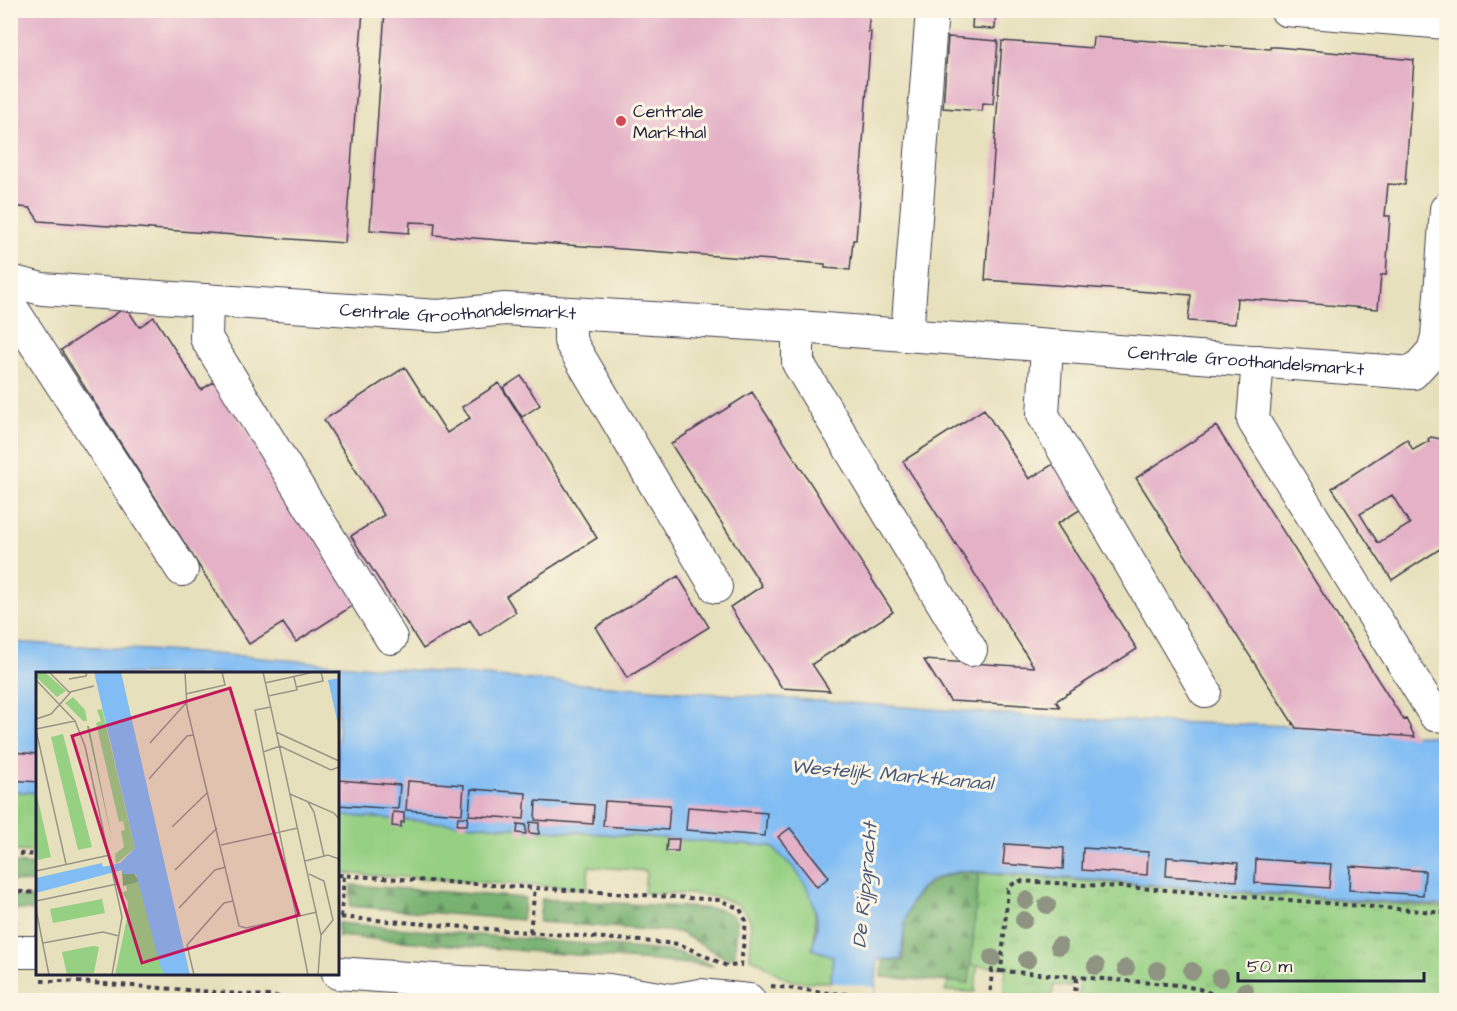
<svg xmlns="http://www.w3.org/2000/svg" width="1457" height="1011" font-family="'Architects Daughter',sans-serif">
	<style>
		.grass { fill: #96d083; stroke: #5c795f; stroke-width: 1.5 }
		.forest { fill: url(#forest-firs); stroke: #4d6a56; stroke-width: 1.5 }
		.park { fill: url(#park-tufts); stroke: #5c795f; stroke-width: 1.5 }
		.water { fill: #81bdf4; stroke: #527098; stroke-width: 1.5 }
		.pier { fill: #e7e0bc }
		.building { fill: #e4b1c7; fill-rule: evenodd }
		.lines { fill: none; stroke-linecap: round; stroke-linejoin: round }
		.minor-casing { stroke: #403e4e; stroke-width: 34 }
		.path { stroke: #403e4e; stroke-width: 4; stroke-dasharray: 4.5 4.5; stroke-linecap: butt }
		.minor { stroke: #fff; stroke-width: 32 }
		.tree { fill: #8e9481 }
		.poi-dot { fill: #d1495b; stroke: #fcf5e5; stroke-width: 2 }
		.labels { text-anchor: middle; stroke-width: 6; stroke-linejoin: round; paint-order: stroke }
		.poi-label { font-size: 18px; fill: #22223b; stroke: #fcf5e5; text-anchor: start }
		.street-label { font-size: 18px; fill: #22223b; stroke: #fcf5e5 }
		.water-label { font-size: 20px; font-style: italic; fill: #43587c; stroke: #fcf5e5 }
		.inset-road { fill: none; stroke: #989488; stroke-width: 1.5 }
		.view { fill: #c2185b; fill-opacity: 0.15; stroke: #c2185b; stroke-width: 3 }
		.inset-edge { fill: none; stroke: #22223b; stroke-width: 3 }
	</style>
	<defs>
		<pattern id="forest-firs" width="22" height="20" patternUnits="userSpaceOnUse" patternTransform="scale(1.5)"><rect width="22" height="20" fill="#78b271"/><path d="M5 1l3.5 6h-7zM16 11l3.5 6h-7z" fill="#62905e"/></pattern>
		<pattern id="park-tufts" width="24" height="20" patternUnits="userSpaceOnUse" patternTransform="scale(1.5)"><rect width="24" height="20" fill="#96d083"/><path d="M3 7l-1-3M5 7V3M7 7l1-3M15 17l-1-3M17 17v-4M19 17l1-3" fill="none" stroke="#81b272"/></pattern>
	</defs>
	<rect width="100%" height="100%" fill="#fcf5e5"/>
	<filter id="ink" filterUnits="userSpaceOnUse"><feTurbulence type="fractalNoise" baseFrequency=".0167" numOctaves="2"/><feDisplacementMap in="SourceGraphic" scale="12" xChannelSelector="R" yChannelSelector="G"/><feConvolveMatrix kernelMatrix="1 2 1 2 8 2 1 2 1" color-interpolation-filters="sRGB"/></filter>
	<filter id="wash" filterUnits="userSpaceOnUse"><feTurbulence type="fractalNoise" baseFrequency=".008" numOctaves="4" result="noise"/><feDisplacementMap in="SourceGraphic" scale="24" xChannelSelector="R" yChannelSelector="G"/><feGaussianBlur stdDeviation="1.35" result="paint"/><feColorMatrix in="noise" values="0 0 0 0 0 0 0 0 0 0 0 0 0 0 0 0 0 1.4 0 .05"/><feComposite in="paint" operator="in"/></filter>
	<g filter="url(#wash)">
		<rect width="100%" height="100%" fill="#e7e0bc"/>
		<!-- grass -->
		<path class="grass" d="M11,791L37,793V852L11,851Z
			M338,815L771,846C778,854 788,860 795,869C816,893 819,919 812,949L833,956L830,982C817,981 799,984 787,979C772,973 764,961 750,958C750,947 753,931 750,921C742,889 671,894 644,893L646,871L589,866L587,889L338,873Z
			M979,873V945L975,992L945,991L948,982L969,983Z"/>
		<!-- forest -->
		<path class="forest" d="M10,863L37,865V883L11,881Z
			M965,872L979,873L969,983L881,977L883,960L903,961C904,947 903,932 906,919C912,890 937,874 965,872Z
			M351,885L525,898L522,920L350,906Z
			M11,896L37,898V911L11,909Z
			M542,899L719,909L732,915L737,921L735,955L727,959L679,932L539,922Z
			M338,923L677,952L715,966L338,936Z"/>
		<!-- park -->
		<path class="park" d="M979,873L1446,908V1000H1090L1078,999L1080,981L1073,980L1071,987L1054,985L1052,995L1003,997L1006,968L971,965Z"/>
		<!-- water -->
		<path class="water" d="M10,642L213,654L608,686L1072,719L1291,726L1446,737V906L965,871C907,876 905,912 901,960L878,959L874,1000H829L833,956L812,949L817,928V916L809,891L795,869L771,846L338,815V674H38L37,793L11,791Z"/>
		<!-- pier -->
		<path class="pier" d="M830,982L875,987L874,1000H829Z"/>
		<g id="blocks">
			<!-- building -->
			<path class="building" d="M10,10H363L345,243L39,221L30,208L10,206Z
				M385,10H870L868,32H871L856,240H853L850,270L825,268V264L434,235L435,223L410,222L409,233L370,230Z
				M973,10H996L995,29L972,28Z
				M948,37L998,41L993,104L983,103L982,111L943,108Z
				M1093,37L1270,49V47H1277L1414,60L1405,185L1388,184L1385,216H1390L1386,275H1381L1378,309L1237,298L1235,324L1188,321L1191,295L985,280L1002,41L1092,48Z
				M126,307L139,327L154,317L201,390L215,381L357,603L296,642L283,623L249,644L61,350Z
				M405,367L447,433L470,418L462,407L499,383L597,538L506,596L516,612L480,636L470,620L423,649L351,536L384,515L324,420Z
				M521,376L540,405L522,417L503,388Z
				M752,392L893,612L812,664L830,691L782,688L730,607L762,586L671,444Z
				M984,409L1029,479L1055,463L1083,508L1057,524L1137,649L1056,701L1060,707L950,701L924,660L1034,667L903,461Z
				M1216,426L1394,705L1404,720L1406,719L1415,737L1296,728L1293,723L1292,724V722L1136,478Z
				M1431,437L1446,440V545L1392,580L1332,488L1407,439L1413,450L1429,441L1428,439ZM1392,495L1410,524L1378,543L1360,514Z
				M678,576L709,627L627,678L596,627Z
				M10,752L38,754V782L10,780Z
				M338,780L400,785L398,809L338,805Z
				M408,781L464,785L462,814L406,810Z
				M471,789L526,793L524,819L469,815Z
				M536,801L594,805L593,824L535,820Z
				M605,801L670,805L668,830L603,826Z
				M688,807L767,813L765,836L686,830Z
				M393,812L404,813V823L401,822V827L392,826Z
				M458,817H468L467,825H457Z
				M530,822L539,823V834L529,833Z
				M518,824L526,825V834L517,833Z
				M790,828L829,877L817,887L778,837Z
				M667,839H679L678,851H666Z
				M1005,844L1064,848L1063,869L1003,864Z
				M1083,848L1148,852L1147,875L1082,870Z
				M1167,857L1238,863L1237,881L1166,876Z
				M1256,859L1331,864L1329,888L1255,883Z
				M1350,866L1425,871L1423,895L1349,890Z"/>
		</g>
	</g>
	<g filter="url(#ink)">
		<use href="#blocks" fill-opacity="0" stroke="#403e4e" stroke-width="1.5"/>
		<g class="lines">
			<defs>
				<g id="minor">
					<path d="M1286,10L1446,23"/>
					<path id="s1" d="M10,281L42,289L438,316L505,309L798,327L1413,373L1433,351L1437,337L1446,209"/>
					<path d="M207,300L206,338L391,638"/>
					<path d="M10,305L182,570"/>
					<path d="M570,313V341L716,587"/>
					<path d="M798,327V363L971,650"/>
					<path d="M907,335L932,10"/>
					<path d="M1047,346L1043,415L1205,691"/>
					<path d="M1258,361L1253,420L1435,715L1446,716"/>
					<path d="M10,952H38"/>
					<path d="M338,973L462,982L552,986L609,990L672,1000L700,995L749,1000"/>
				</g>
			</defs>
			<!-- minor casing -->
			<use href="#minor" class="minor-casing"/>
			<!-- path -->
			<path class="path" d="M10,853L38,855
				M338,875L720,900L740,909L746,921L741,965L727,966L679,944L338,917
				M10,891L38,893
				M341,917L344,875
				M10,921L19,922
				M530,932L535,888
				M1001,971L1179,985L1199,989L1230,1000
				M41,981H65L322,1000
				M771,986L830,993L950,1000
				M990,1000L992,970L1001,971L1008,889L1013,884L1020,881L1155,889L1446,913
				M1016,1000L1052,999L1063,1000
				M1074,1000L1077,977"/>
			<!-- minor -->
			<use href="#minor" class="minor"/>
		</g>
		<!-- trees -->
		<g class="tree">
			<circle cx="1026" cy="900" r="9"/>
			<circle cx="1047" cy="905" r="9"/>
			<circle cx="1024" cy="920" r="9"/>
			<circle cx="1059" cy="946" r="9"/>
			<circle cx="992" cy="958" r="9"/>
			<circle cx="1027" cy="960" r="9"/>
			<circle cx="1096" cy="966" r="9"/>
			<circle cx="1126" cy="968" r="9"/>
			<circle cx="1157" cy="970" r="9"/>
			<circle cx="1192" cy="971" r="9"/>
			<circle cx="1220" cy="978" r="9"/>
			<circle cx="1245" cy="991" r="9"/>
		</g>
	</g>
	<!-- markers -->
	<circle class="poi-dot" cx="621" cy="121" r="6"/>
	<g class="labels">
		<!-- poi labels -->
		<g class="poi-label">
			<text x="633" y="117">Centrale<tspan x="633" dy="21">Markthal</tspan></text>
		</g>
		<!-- street labels -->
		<g class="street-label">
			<text dy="6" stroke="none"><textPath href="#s1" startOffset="450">Centrale Groothandelsmarkt</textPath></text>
			<text dy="6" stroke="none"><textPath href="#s1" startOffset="1240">Centrale Groothandelsmarkt</textPath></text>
		</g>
		<!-- water labels -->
		<g class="water-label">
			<text transform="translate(892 774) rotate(5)" y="7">Westelijk Marktkanaal</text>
			<text transform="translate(864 885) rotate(-85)" y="7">De Rijpgracht</text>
		</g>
	</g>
	<!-- overview -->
	<g transform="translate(36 672)">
		<rect width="303" height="303" fill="#e7e0bc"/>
		<path d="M0,0H9L30,19L21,25L0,5ZM37,25L49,38L51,49H47L29,31ZM66,37L99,176L80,192L79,182L88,175L85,159L89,158L87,149L83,150L60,51L65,49L61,38Z" fill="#96d083"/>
		<path d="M51,54H53L77,173ZM86,199L98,201L104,210L87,214Z" fill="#78b271"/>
		<path d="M104,210L129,303H79L91,246L92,230L86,220L91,219L90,213Z" fill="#96d083"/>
		<path d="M27,62L56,175L42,178L15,65ZM0,119L15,185L2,188L0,180ZM66,227L69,241L17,251L14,237ZM57,274L63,275L58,301L31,303L26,280Z" fill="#96d083"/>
		<path d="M58,0H85L154,303H129L124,293L100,202H87L86,198L0,221V206L66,191L67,195L84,191L99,176ZM303,6V57L292,8Z" fill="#81bdf4"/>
		<path class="inset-road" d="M149,0L151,36L203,254L210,256L281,240M227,0L285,263L282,303M33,7L50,4L51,0M0,8L39,49L49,74L86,245L76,303M229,11L278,0M261,15L287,9L285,0M34,20L58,14M150,22L189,13L186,0M232,24L261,18L258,5M235,35L219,38L272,303M0,47L15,42L34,21L13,0M0,57L39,49M0,58L30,192M240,60L303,89M114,71L150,31M227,80L244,74L295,98L303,95M113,107L151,64L157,63M254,122L298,141L303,147M272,130L278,140L288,184M136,155L172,120M185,173L262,156M269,189L292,183L303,187M139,198L181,156M0,199L74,183M273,202L288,209L297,248L285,263M0,229L81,212M143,236L179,198L190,195M0,237L13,303M7,271L67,260L83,264M158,303L151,273L188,231L197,229"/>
		<path class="view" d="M194,16L263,243L106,291L36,64Z"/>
		<rect width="303" height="303" class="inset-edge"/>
	</g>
	<!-- margin -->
	<rect width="1457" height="1011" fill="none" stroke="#fcf5e5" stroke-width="36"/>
	<!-- scale -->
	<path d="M1238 972v9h186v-9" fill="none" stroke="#22223b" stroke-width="3"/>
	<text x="1247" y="972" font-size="18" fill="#22223b" stroke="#fcf5e5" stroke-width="4.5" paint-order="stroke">50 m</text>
</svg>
